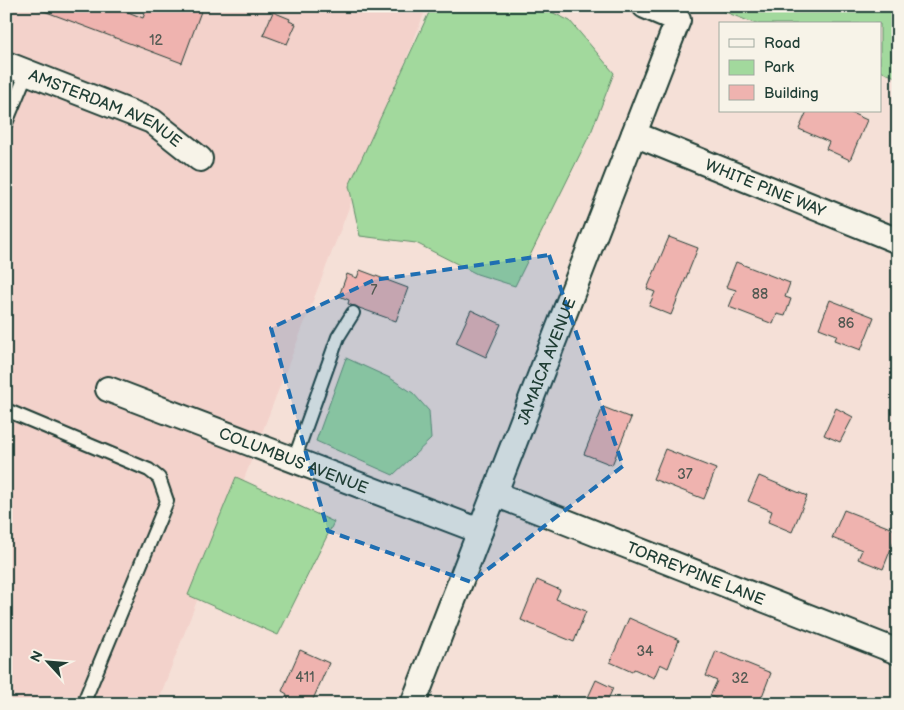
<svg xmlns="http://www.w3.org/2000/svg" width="904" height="710" font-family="'Balsamiq Sans',sans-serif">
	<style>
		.built { fill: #f3d2cb }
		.green { fill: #a2d99d; stroke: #608b68 }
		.building { fill: #efb3af; stroke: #1f3d34 }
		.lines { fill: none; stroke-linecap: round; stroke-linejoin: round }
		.lane-casing { stroke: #1f3d34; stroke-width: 16 }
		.street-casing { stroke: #1f3d34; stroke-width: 28 }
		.lane { stroke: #f7f3e8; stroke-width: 12 }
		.street { stroke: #f7f3e8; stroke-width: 24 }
		.marked { fill: #1f6fb2; fill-opacity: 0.2; stroke: #1f6fb2; stroke-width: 4; stroke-dasharray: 10 6; stroke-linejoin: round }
		.labels { text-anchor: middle; stroke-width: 4; stroke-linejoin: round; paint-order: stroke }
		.number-label { font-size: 14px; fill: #535a53 }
		.street-label { font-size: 16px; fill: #1f3d34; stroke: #f7f3e8 }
	</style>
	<rect width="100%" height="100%" fill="#f5e0d7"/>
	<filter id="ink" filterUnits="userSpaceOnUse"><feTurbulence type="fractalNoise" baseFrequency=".02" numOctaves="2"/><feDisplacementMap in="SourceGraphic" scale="10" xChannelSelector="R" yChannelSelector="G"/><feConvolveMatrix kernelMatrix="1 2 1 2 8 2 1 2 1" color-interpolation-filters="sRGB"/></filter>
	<g filter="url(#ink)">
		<!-- built -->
		<path class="built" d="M6,6H427L157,704H6Z"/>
		<!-- green -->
		<path class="green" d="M432,6H539L570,21L614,73L592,130L515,286L477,274L416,243L360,236L349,186Z
			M710,6H898V78L880,71V24H756Z
			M346,358L390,378L413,393L429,411L431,439L393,475L316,441Z
			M236,477L334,522L278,635L188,595Z"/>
		<!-- building -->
		<path class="building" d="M36,6H113L143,18L148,6H203L182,63L36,8Z
			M273,12L290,19L289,21L296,24L287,44L263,35Z
			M807,111H847L867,120L850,160L826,149L829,142L799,129Z
			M669,237L698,248L671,315L649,306L655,292L647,289Z
			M736,262L790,283L785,297L791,299L785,316L777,314L773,324L729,307L736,290L726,287Z
			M360,270L408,288L396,321L348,304L349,300L339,296L347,274L357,278Z
			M830,300L874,317L861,350L835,340L837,335L819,328Z
			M471,310L501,324L486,357L456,343Z
			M603,407L631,418L612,465L584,454Z
			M836,408L853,417L840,442L824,435Z
			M665,449L716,469L704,499L653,479Z
			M759,476L807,496L792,532L768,522L772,511L748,501Z
			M844,510L898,531L883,569L858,559L862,550L832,538Z
			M537,580L560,590L556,599L586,611L574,642L521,620Z
			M629,618L679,640L668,668L660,664L654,678L634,669L632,672L610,662Z
			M300,650L329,663L311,704H283L287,694L282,691Z
			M716,651L771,673L759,704H728L710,696L717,681L706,676Z
			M596,680L613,688L606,704H585Z"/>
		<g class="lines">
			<defs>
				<path id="lane" d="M6,123L27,72
					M6,410L149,470L159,478L167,501L83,704
					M294,460L338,337L353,313"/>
				<g id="street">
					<path id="s1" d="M6,64L152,121L200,159"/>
					<path id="s2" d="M634,134L898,241"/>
					<path id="s3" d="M108,389L480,531"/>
					<path id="s4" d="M495,494L898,652"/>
					<path id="s5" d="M413,704L678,20L645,6"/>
				</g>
			</defs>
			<!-- lane casing -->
			<use href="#lane" class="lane-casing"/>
			<!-- street casing -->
			<use href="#street" class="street-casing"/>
			<!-- lane -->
			<use href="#lane" class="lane"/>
			<!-- street -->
			<use href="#street" class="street"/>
		</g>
	</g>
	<!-- marked area -->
	<path class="marked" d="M549,255L623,466L471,582L328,531L271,328L374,280Z"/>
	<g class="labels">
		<!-- number labels -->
		<g class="number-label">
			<text x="156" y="45">12</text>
			<text x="374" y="295">7</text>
			<text x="760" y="299">88</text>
			<text x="846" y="328">86</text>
			<text x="685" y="479">37</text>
			<text x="645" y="656">34</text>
			<text x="305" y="682">411</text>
			<text x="740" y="683">32</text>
		</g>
		<!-- street labels -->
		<g class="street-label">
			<text dy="6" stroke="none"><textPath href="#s1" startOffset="109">AMSTERDAM AVENUE</textPath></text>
			<text dy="6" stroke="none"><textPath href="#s2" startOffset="142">WHITE PINE WAY</textPath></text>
			<text dy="6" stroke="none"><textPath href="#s5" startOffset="368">JAMAICA AVENUE</textPath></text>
			<text dy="6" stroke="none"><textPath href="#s3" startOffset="199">COLUMBUS AVENUE</textPath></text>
			<text dy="6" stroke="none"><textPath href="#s4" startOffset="216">TORREYPINE LANE</textPath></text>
		</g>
	</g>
	<!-- margin -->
	<rect width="904" height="710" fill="none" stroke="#f7f3e8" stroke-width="25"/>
	<rect x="12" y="12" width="879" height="685" fill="none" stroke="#1f3d34" stroke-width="2" filter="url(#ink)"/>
	<!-- legend -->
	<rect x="719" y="22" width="162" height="90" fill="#f7f3e8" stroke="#a1aaa0"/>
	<rect x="729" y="39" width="25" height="8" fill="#f7f3e8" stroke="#a1aaa0"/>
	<text x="764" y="48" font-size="15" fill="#1f3d34">Road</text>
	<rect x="729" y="60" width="25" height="15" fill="#a2d99d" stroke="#a1aaa0"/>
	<text x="764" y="72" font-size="15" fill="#1f3d34">Park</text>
	<rect x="729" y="85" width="25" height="15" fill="#efb3af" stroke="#a1aaa0"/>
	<text x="764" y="98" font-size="15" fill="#1f3d34">Building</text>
	<!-- north arrow -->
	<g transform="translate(48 662) rotate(296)" stroke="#f7f3e8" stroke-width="4" paint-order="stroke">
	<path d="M0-4L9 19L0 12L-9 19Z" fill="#1f3d34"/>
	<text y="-8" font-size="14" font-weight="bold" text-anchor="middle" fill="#1f3d34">N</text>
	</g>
</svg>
